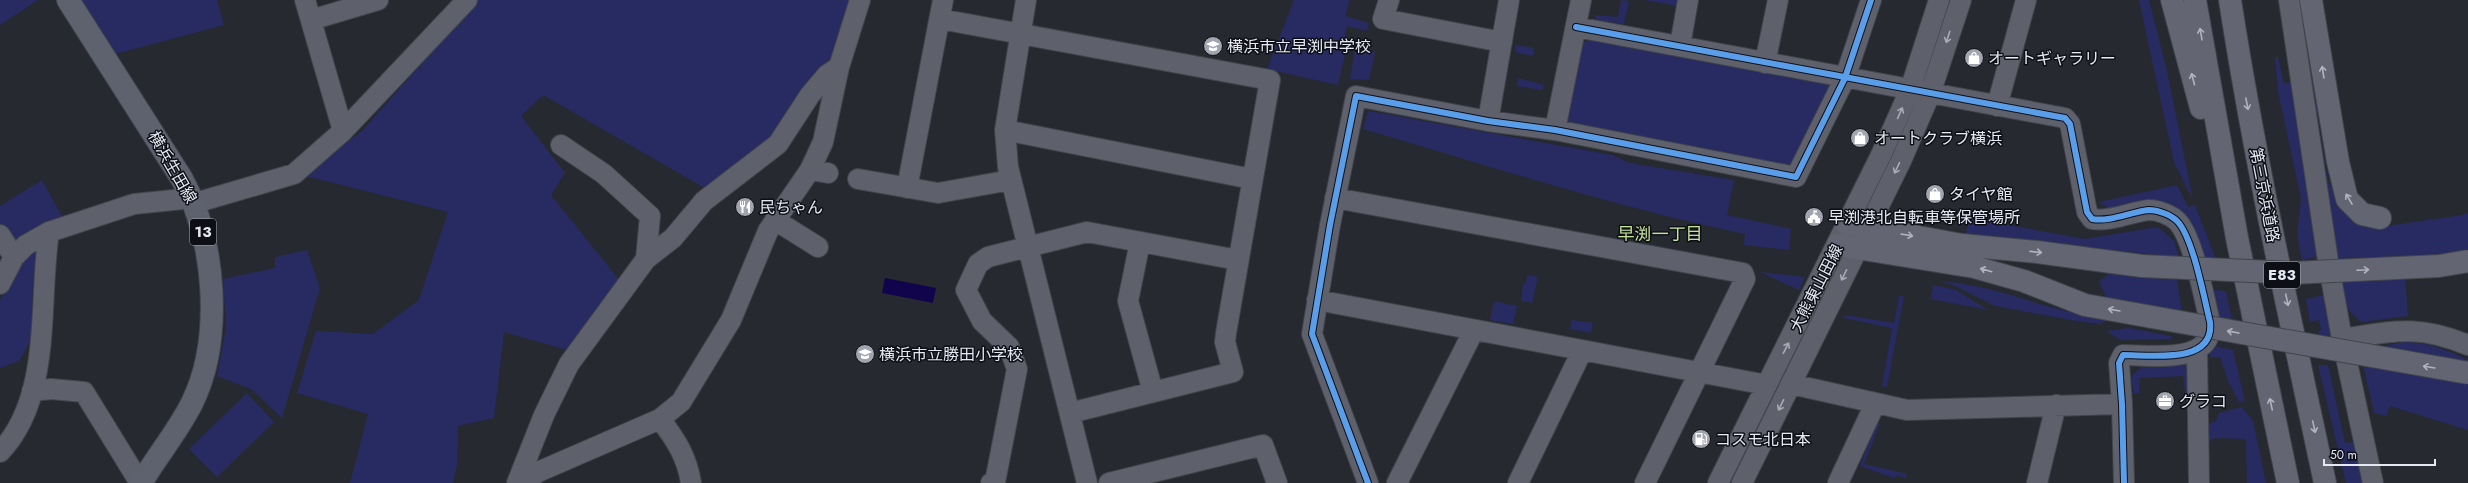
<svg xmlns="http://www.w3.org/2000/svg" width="2468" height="483" font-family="Jost,'Noto Sans JP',sans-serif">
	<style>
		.green { fill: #272b61 }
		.water { fill: #11044c }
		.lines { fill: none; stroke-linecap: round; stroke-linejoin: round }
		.minor-casing { stroke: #42454b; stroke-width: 22 }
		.major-casing { stroke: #42454b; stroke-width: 24 }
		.highway-casing { stroke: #42454b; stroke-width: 24 }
		.minor { stroke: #5e606c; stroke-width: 20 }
		.major { stroke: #5e626f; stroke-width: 22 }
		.highway { stroke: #636672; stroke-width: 22 }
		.highway-bridge-casing { stroke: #42454b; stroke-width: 24; stroke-linecap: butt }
		.highway-bridge { stroke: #636672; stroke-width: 22 }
		.cycleway-casing { stroke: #0e0f16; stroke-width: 8 }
		.cycleway { stroke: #5a9eea; stroke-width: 6 }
		.oneway { stroke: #b1b4bf }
		.oneway2 { stroke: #a8abb6 }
		.labels { text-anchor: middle; stroke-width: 3; stroke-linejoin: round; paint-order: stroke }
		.shield { fill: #0e0f16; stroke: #a4a7b1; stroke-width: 1 }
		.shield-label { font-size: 15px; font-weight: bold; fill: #e5e8f3 }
		.poi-label { font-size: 16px; fill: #e5e8f3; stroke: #0e0f16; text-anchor: start }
		.street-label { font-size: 16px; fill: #e5e8f3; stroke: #0e0f16 }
		.neighbourhood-label { font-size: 17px; fill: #c5e299; stroke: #0e0f16 }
	</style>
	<rect width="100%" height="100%" fill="#272931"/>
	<!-- green -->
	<path class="green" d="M0,0H38L0,25Z
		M79,0H217L224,25L115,54Z
		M478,0H853L832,60L774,140L710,191L543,95L521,116L565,173L551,195L620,281L574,352L504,332L494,418L458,426L457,465L453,483H350L368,414L297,393L316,331L373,334L419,300L448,212L302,175L362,131Z
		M1294,0H1350L1345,16L1369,23L1367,31L1347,26L1344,41L1347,46L1338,85L1267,69Z
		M1621,0L1629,1L1624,24L1597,20L1594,15L1618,17Z
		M1644,0H1679L1678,6Z
		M2139,0H2149L2167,71L2193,200L2174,162Z
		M2296,0H2302L2319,114L2316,117Z
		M1589,40L1829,85L1830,91L1798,161L1789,168L1571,127L1567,120L1582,44Z
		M2290,44C2301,115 2307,186 2317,257L2302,260L2297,234L2301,198L2278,92L2275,57H2278L2284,84L2291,81L2285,45Z
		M1516,45L1534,48L1533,56L1515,52Z
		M1355,49L1375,52L1369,80L1350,79Z
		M1518,78L1544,85L1542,90L1517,86Z
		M1368,111L1612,155L1630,163L1734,180L1727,215L1791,229L1789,250L1744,245L1745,234C1615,207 1490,166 1363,129Z
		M2315,121H2318L2328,180L2341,205L2380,227L2462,215L2468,213V250L2439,256L2336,259Z
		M42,180L64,220L15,247L0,225V206Z
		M2177,185L2188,207L2195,205L2215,257L2203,258L2150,201L2108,208L2099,202Z
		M1970,218L2084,239L2158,227L2174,241L2179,257L1965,235Z
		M39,243L33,284L31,340L19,361L0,368V300L23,257Z
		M307,250L320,288L282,418L251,389L217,376L226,328L223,279L275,268V257Z
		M2115,270L2177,280L2182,312L2107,299L2099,281Z
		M1760,272L1805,277L1799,290Z
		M1527,275L1538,277L1532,303L1521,301L1523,284H1526Z
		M2405,277L2408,316L2361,322C2346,310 2342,298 2338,279Z
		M1939,281C1979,284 2011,295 2050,307C2069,313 2090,315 2110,319L2099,324L2071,320L1995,306L1953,285Z
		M1933,285L1956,290L1988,310L1931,299Z
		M2213,290L2226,291L2232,321L2220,319Z
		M2324,295L2333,340L2319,337L2318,332L2321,330L2319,320L2310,322L2306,299Z
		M1899,296H1904L1887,387L1882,386L1892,328L1844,318L1845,315L1894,323Z
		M1494,301L1517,306L1513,324L1490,320Z
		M1572,320L1593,323L1591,333L1570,329Z
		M2128,328L2171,336V339L2120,340L2107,331Z
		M2402,342C2427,342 2445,349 2468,360V365L2374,348Z
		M2209,345L2233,350L2245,401L2239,402L2229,383L2220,357L2211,358L2208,351Z
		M2188,362L2193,396L2186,398L2183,376L2140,378L2139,393H2134L2131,376L2145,365Z
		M2318,365H2328L2345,443L2356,442L2364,483H2346Z
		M2363,365L2468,381V430L2390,406L2386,416L2374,413Z
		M247,393L274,422L217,477L189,449Z
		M2242,407L2253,421L2266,483H2247L2246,439L2215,438L2208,442L2206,425L2217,420L2219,413Z
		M1877,423L1880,424L1864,464L1907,474L1905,478L1897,475L1894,478L1860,466Z"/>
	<!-- water -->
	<path class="water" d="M885,278L936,288L933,303L882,293Z"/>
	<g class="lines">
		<defs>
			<path id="minor" d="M305,0L343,131
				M1026,0L1005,130L1008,167L1087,483
				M1389,0L1383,19L1502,42
				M2289,0L2328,261L2342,339L2373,483
				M940,19L1270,80L1226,333L1225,342L1233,372L1070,413
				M311,20L378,0
				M1576,27L2065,118L2070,124L2087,212L2092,219C2111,222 2130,212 2149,210C2158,210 2171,215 2177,221C2193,237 2204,298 2210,322C2215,365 2151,355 2123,355L2119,363L2122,404L2124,483
				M1680,46L1688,0
				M1765,63L1778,0
				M1997,106L2026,0
				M1488,121L1509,0
				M1005,130L1252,179
				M1555,130L1581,0
				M561,145L604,174L650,216L646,259
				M810,170L828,173
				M858,179L938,193L1011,180
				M907,188L943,0
				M1335,198L1743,273L1745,279L1645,483
				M195,203L294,174L343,131L467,0
				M775,220L818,247
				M0,235L14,257
				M1140,242L1128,301L1153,392
				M0,284L14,257L26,245L49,232L134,204L193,198
				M1317,300L1767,385
				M2342,339C2394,331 2417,324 2468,345
				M2197,350L2199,483
				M1791,384L1907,410L2122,404
				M32,391L51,389L84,392L140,483
				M660,419C676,440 687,457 691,483
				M0,452C53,397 38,301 49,232
				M517,483L544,415L569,364L646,259L673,238L704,201L778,144L810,95L827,75L839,67
				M524,483L538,472L660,419L681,402L731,320L768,231L810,170L823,142L839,67L860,0
				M991,483L995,482L1017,369L1009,347L982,321L966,290L978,264L988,257L1087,232L1238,260
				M1109,483L1263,445L1277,483
				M1368,483L1312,334L1330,225L1356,96L1488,121L1555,130L1796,177L1845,78L1871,0
				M1397,483L1474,330
				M1518,483L1582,351
				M1718,483L1881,155L1910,90L1939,0
				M1742,483L1901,161L1930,94L1961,0
				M1838,483L1875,404
				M2037,483L2056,405"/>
			<path id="major" d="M68,0L182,179C216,240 223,340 192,403C178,431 157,456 141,483"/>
			<path id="highway" d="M2172,0L2201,108
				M2195,0L2237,238L2288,483
				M2230,0C2255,162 2291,323 2325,483
				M2311,0L2338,162L2347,199L2362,214L2380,218
				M1847,224L1962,245L2037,252L2142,266
				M1838,245L1974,267L2024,281L2085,305L2152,317"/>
		</defs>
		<!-- minor casing -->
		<use href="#minor" class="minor-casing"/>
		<!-- major casing -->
		<use href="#major" class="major-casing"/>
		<!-- highway casing -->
		<use href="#highway" class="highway-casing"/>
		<!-- minor -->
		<use href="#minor" class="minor"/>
		<!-- major -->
		<use href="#major" class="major"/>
		<!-- highway -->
		<use href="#highway" class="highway"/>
		<defs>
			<path id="highway-bridge" d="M2142,266L2292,273L2439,266L2468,261
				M2152,317L2468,373"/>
		</defs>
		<!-- highway-bridge casing -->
		<use href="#highway-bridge" class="highway-bridge-casing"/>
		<!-- highway-bridge -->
		<use href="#highway-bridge" class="highway-bridge"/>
		<defs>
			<path id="cycleway" d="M1576,27L2065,118L2070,124L2087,212L2092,219C2111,222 2130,212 2149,210C2158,210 2171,215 2177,221C2193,237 2204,298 2210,322C2215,365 2151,355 2123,355L2119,363L2122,404L2124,483
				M1368,483L1312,334L1330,225L1356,96L1488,121L1555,130L1796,177L1845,78L1871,0"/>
		</defs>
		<!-- cycleway casing -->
		<use href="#cycleway" class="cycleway-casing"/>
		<!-- cycleway -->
		<use href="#cycleway" class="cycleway"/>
	</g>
	<!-- one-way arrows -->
	<defs><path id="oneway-shaft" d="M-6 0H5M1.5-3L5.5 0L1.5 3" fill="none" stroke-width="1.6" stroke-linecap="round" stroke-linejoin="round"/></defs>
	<g class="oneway">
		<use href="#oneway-shaft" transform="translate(2201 34) rotate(-100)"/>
		<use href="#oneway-shaft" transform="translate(2323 72) rotate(-99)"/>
		<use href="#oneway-shaft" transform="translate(2193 79) rotate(-105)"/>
		<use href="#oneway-shaft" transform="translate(2247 104) rotate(79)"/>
		<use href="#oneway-shaft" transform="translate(2349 199) rotate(-121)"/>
		<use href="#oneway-shaft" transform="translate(1907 235) rotate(10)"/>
		<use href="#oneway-shaft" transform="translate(2036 252) rotate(6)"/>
		<use href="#oneway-shaft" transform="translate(1986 270) rotate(-164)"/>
		<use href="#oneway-shaft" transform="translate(2363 270) rotate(-3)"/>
		<use href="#oneway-shaft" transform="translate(2287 300) rotate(78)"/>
		<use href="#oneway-shaft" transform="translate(2114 310) rotate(-170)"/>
		<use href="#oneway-shaft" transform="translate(2233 332) rotate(-170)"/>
		<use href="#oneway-shaft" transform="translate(2429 367) rotate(-171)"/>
		<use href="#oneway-shaft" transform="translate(2271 404) rotate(-102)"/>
		<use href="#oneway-shaft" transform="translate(2314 427) rotate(78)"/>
	</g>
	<g class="oneway2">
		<use href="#oneway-shaft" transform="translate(1948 37) rotate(108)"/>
		<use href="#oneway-shaft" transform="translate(1900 113) rotate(-66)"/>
		<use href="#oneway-shaft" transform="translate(1897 168) rotate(115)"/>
		<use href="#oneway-shaft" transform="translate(1844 275) rotate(116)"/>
		<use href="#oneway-shaft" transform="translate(1786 348) rotate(-63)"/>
		<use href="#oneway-shaft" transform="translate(1781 405) rotate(116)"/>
	</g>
	<!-- icons -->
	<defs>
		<symbol id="school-disc" viewBox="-11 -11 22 22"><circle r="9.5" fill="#a2a5af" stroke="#0e0f16"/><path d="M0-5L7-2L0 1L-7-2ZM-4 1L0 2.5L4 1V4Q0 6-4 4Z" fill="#fff"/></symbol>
		<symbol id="shop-disc" viewBox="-11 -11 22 22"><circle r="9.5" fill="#a2a5af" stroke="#0e0f16"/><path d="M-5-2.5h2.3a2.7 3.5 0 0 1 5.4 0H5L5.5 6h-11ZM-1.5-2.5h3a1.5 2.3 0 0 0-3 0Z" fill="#fff"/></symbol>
		<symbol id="restaurant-disc" viewBox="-11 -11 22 22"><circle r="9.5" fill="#a2a5af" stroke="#0e0f16"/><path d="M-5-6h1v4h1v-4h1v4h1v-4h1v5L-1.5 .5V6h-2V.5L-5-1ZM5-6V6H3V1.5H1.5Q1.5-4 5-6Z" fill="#fff"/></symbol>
		<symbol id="civic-disc" viewBox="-11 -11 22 22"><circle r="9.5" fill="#a2a5af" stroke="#0e0f16"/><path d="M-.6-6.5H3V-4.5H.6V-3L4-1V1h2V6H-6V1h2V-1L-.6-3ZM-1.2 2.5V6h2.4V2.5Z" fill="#fff"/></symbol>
		<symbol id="office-disc" viewBox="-11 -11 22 22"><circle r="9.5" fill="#a2a5af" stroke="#0e0f16"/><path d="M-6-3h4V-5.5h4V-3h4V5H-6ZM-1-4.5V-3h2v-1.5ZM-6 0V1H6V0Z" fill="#fff"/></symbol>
		<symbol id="fuel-disc" viewBox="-11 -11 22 22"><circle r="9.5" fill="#a2a5af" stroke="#0e0f16"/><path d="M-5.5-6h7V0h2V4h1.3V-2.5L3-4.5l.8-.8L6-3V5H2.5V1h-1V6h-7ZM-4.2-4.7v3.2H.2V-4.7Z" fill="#fff"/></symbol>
	</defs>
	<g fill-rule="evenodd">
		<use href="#school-disc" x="1202" y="35" width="22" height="22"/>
		<use href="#shop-disc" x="1963" y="47" width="22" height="22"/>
		<use href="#shop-disc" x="1849" y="127" width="22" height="22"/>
		<use href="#shop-disc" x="1924" y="183" width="22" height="22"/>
		<use href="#restaurant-disc" x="734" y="196" width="22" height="22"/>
		<use href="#civic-disc" x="1803" y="206" width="22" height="22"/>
		<use href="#school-disc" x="854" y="343" width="22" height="22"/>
		<use href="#office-disc" x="2154" y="390" width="22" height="22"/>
		<use href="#fuel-disc" x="1690" y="428" width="22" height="22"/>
	</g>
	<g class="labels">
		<!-- shield labels -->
		<g class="shield">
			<rect x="190" y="219" width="26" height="26" rx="3"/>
			<rect x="2264" y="262" width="36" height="26" rx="3"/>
		</g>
		<g class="shield-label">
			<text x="203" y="237">13</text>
			<text x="2282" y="280">E83</text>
		</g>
		<!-- poi labels -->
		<g class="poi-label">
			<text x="1227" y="52">横浜市立早渕中学校</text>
			<text x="1988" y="64">オートギャラリー</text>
			<text x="1874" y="144">オートクラブ横浜</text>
			<text x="1949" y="200">タイヤ館</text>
			<text x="759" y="213">民ちゃん</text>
			<text x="1828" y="223">早渕港北自転車等保管場所</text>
			<text x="879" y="360">横浜市立勝田小学校</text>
			<text x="2179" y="407">グラコ</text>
			<text x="1715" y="445">コスモ北日本</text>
		</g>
		<!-- street labels -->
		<g class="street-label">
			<text transform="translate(173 167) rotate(60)" y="6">横浜生田線</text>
			<text transform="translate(2265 195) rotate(79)" y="6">第三京浜道路</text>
			<text transform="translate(1816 288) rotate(-63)" y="6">大熊東山田線</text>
		</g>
		<!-- neighbourhood labels -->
		<g class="neighbourhood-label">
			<text x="1660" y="240">早渕一丁目</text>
		</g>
	</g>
	<!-- scale -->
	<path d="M2324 459v6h111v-6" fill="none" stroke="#e5e8f3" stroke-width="2"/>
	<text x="2330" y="459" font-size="12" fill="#e5e8f3" stroke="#0e0f16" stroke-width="3" paint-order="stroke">50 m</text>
</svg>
